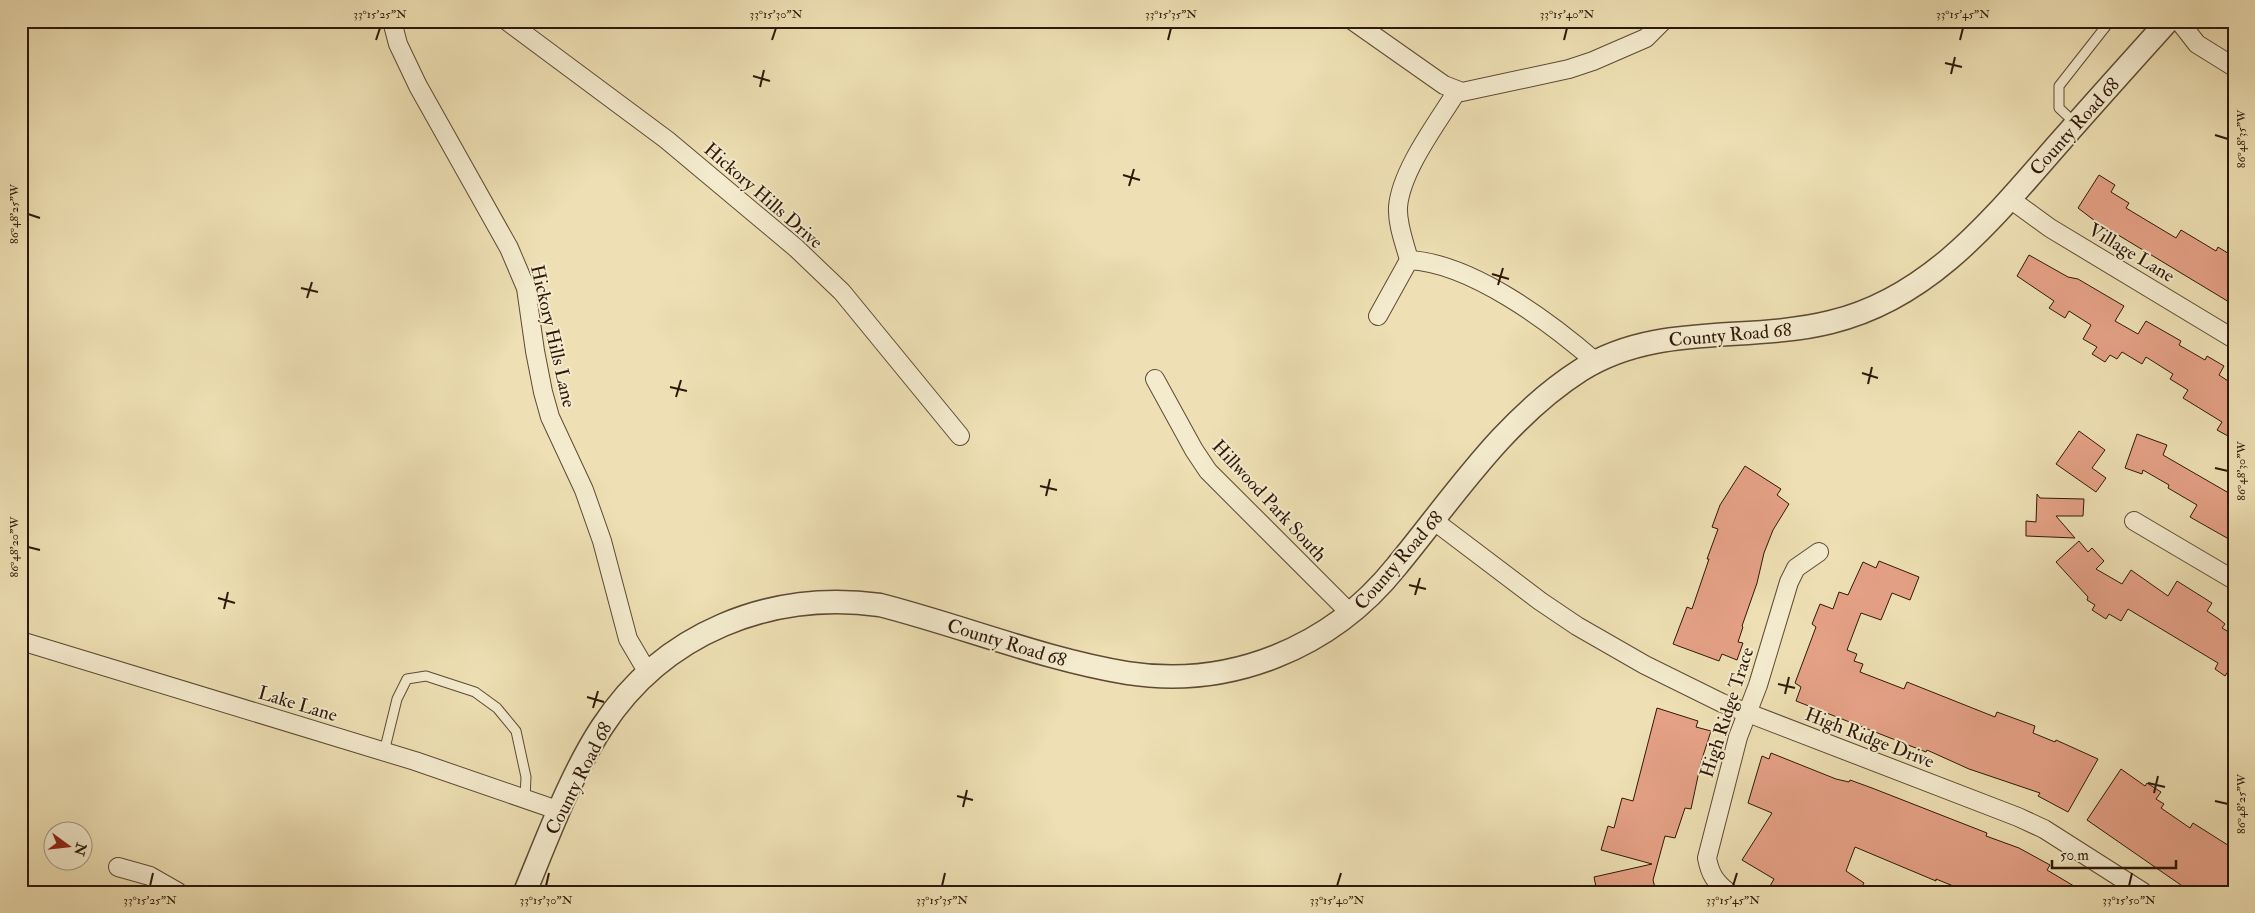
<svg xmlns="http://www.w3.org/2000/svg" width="2255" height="913" font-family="'IM FELL Double Pica',serif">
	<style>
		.building { fill: #e5a186; stroke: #2e180a }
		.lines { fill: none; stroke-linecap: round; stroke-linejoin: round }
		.service-casing { stroke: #5e4a34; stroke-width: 11 }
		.minor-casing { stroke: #5e4a34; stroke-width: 20 }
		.tertiary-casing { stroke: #5e4a34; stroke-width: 25 }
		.service { stroke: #f4ebce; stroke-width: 9 }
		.minor { stroke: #f4ebce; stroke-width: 18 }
		.tertiary { stroke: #f4ebce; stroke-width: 22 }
		.ticks { fill: none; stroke: #2e180a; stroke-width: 2 }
		.labels { text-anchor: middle; stroke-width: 4; stroke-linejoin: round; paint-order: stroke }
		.street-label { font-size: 19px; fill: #2e180a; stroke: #f4ebce }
		.neatline { fill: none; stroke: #2e180a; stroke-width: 2 }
		.ticks-label { font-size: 12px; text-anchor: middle; fill: #2e180a }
	</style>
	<rect width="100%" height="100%" fill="#eee0b4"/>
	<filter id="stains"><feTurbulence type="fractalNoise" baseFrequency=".004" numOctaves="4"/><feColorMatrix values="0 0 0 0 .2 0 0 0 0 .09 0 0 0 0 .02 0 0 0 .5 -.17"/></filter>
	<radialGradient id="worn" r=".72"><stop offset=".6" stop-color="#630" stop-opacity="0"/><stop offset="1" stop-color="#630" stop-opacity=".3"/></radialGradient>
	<!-- building -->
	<path class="building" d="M2099,175L2115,185L2111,192L2129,203L2126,208L2176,238L2181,230L2216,251L2218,247L2234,257V305L2095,221L2078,208Z
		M2029,255L2068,277L2078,279L2124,306L2115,321L2138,334L2146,321L2181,341L2179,345L2205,360L2207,356L2224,366L2219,375L2234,385V430L2228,436L2217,430L2222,422L2183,398L2188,390L2170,379L2173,374L2146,357L2142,364L2122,352L2117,359L2110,355L2105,362L2092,354L2097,347L2083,339L2091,325L2069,311L2065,318L2049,308L2054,301L2017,276Z
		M2079,431L2105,450L2092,468L2106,478L2096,492L2056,464Z
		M2137,434L2167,445L2163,455L2234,496V542L2190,517L2197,505L2168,488L2169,485L2143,470L2142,474L2125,468Z
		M1745,466L1781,489L1777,495L1789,504L1773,530L1764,553L1757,583L1742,626L1743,627L1738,642L1743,643L1737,660L1722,654L1719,661L1673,644L1687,607L1692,609L1709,559H1707L1718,529L1712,527L1720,505Z
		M2037,494L2040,498L2084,499L2083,516H2056L2075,538L2026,536V521L2036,522Z
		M2079,541L2088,552L2092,548L2104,561L2096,569L2122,584L2131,570L2168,596L2177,581L2212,603L2207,611L2219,619L2225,624L2222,628L2234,635V673L2229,670L2225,676L2215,669L2218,663L2128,609L2121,621L2109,614L2106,619L2092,610L2095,605L2087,600L2088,597L2056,562Z
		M1879,561L1919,577L1910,600L1892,593L1881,620L1861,613L1847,650L1857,654L1854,661L1863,664L1860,672L1904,689L1907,682L1995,717L1997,712L2035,726L2033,733L2055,742L2056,740L2098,759L2068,812L2038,796L2040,793L1969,769L1927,750L1926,752L1796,701L1801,687L1795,683L1816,627L1812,624L1820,604L1833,609L1839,592L1848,595L1863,562L1876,568Z
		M1657,708L1698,721L1696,727L1711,731L1701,762L1691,809L1685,808L1675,838L1665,836L1653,880L1655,888L1639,892H1597L1594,877L1652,864L1601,850L1608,826L1614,828L1622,798L1633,801Z
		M1771,753L1836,779L1849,782L1850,780L1872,788L1987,833L1986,836L2019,848L2050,865L2047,870L2084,892H1968L1936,879V881L1855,847L1846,871L1864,883L1859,892H1780L1770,886L1774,879L1742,860L1772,813L1748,803L1762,756L1769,759Z
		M2121,769L2145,786L2147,783L2161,792L2156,799L2164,804L2161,808L2190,828L2193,823L2234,849V892H2191L2087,820Z"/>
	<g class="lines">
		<defs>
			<path id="service" d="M2075,123L2059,108V86L2110,21
				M384,752L397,699L407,679L426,676L475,692L497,708L516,731L526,777L525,798"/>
			<path id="minor" d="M392,21L398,44L418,86L509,248L526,288L535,351L543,392L550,417L584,490L602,541L628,639L648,673
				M507,21L667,140L796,248L842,292L960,436
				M1353,21L1444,85L1462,92L1569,69L1593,61L1646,38L1663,21
				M2179,21L2197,44L2234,67
				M2010,199L2050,228L2234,339
				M1409,260C1471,263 1550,322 1596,362
				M1409,260C1405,244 1397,225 1398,207C1401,170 1438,122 1457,91
				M1378,316L1409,260
				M1155,379L1194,450L1208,471L1351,614
				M1433,520L1540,601L1577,626L1645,665L1722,703L2018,817L2044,829L2143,892
				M2134,521L2234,580
				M21,641L415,761L560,811
				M118,867L150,876L178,892
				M1728,892C1715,882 1710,874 1707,858L1738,737L1758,685L1789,582L1796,568L1819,552"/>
			<path id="tertiary" d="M525,892C547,839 571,774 602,727C663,633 770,590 880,605C962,626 1043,659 1127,673C1230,689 1331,648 1396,567C1453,498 1504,419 1581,370C1657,322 1747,343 1831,322C1931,298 1994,217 2059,143C2095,102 2131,62 2168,21"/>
		</defs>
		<!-- service casing -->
		<use href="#service" class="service-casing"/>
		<!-- minor casing -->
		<use href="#minor" class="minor-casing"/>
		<!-- tertiary casing -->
		<use href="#tertiary" class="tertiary-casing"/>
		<!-- service -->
		<use href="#service" class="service"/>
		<!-- minor -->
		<use href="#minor" class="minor"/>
		<!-- tertiary -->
		<use href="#tertiary" class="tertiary"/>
	</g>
	<!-- ticks -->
	<path class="ticks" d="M376,40L380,28M772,40L776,28M1168,40L1171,28M1564,40L1567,28M1960,40L1963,28M1945,63L1962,67M1951,74L1955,57M753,76L770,81M760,87L764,70M2215,135L2228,139M1123,175L1140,180M1129,186L1134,169M28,214L40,218M1492,274L1509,279M1498,285L1503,268M301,288L318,292M307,298L312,282M1862,373L1878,378M1868,384L1872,367M670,387L687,391M676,397L681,380M2215,468L2228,471M1040,486L1057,490M1046,496L1050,479M28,547L40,550M1409,585L1426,589M1415,595L1420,578M218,598L235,603M224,609L228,592M1778,684L1795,688M1785,694L1789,677M587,697L604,702M593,708L598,691M2148,783L2165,787M2154,793L2158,776M957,796L973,800M2215,801L2228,804M963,807L967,790M150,886L153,873M546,886L549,873M942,886L945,873M1337,886L1341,873M1733,886L1737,873M2129,886L2132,873"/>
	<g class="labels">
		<!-- street labels -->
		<g class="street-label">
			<text transform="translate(2074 126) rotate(-48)" y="7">County Road 68</text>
			<text transform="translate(764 195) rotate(41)" y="7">Hickory Hills Drive</text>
			<text transform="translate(2132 252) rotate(31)" y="7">Village Lane</text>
			<text transform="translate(1730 334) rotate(-5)" y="7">County Road 68</text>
			<text transform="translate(554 336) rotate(77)" y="7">Hickory Hills Lane</text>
			<text transform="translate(1270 500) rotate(47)" y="7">Hillwood Park South</text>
			<text transform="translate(1398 560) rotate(-49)" y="7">County Road 68</text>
			<text transform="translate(1007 642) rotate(17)" y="7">County Road 68</text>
			<text transform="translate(298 703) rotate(17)" y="7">Lake Lane</text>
			<text transform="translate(1726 712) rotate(-72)" y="7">High Ridge Trace</text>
			<text transform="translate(1870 737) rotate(21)" y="7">High Ridge Drive</text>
			<text transform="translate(578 778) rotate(-63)" y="7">County Road 68</text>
		</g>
	</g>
	<!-- margin -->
	<rect width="2255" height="913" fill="none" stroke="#eee0b4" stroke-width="55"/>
	<!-- north arrow -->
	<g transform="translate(68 846) rotate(105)"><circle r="24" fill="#f4ebce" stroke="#a59780"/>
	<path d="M0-4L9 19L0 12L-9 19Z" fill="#8f2418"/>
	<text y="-8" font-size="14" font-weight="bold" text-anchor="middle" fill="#2e180a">N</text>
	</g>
	<!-- scale -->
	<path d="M2052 860v8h124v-8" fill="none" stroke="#2e180a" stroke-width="2.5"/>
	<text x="2060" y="860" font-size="15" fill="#2e180a" stroke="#f4ebce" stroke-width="4" paint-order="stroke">50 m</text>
	<rect x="28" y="28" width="2200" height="858" class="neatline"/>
	<g class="ticks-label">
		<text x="380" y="18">33°15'25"N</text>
		<text x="776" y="18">33°15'30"N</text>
		<text x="1171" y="18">33°15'35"N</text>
		<text x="1567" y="18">33°15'40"N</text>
		<text x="1963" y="18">33°15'45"N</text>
		<text transform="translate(2241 139) rotate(-90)" y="4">86°48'35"W</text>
		<text transform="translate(14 214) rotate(-90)" y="4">86°48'25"W</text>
		<text transform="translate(2241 471) rotate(-90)" y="4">86°48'30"W</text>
		<text transform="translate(14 547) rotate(-90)" y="4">86°48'20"W</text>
		<text transform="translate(2241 804) rotate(-90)" y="4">86°48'25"W</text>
		<text x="150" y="904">33°15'25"N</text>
		<text x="546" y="904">33°15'30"N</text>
		<text x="942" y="904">33°15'35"N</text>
		<text x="1337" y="904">33°15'40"N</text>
		<text x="1733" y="904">33°15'45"N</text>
		<text x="2129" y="904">33°15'50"N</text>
	</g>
	<rect width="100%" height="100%" filter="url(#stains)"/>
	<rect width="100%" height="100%" fill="url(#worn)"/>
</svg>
